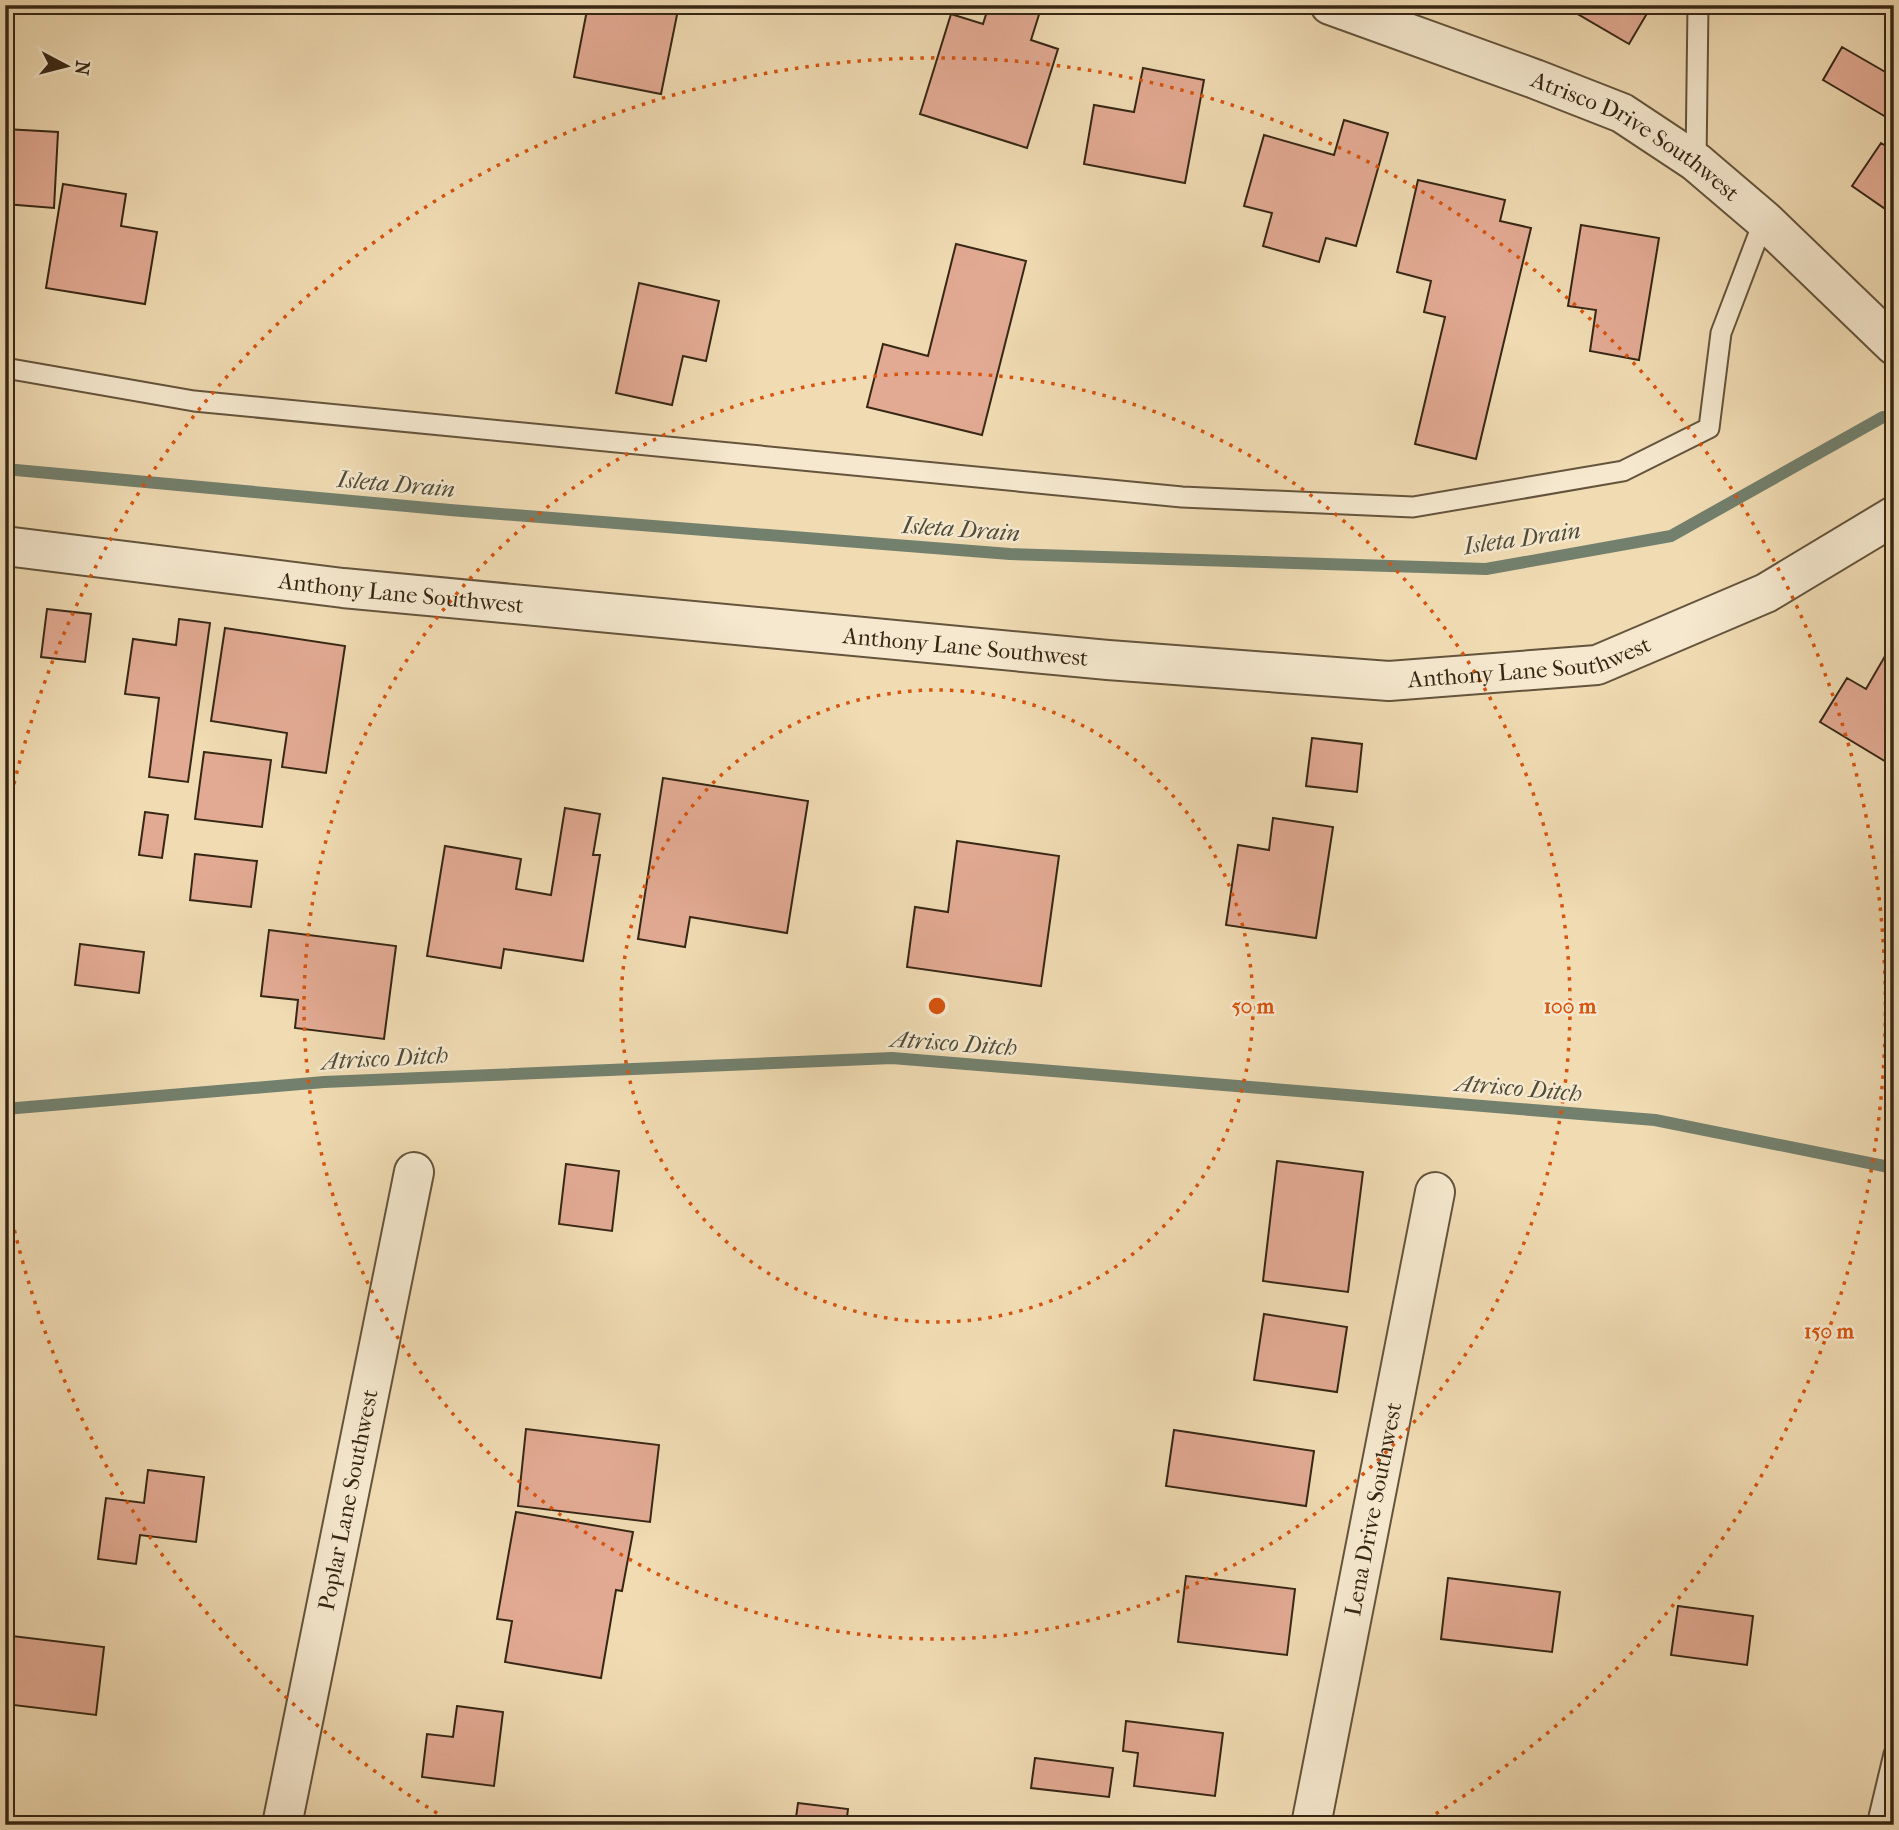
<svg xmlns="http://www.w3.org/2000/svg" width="1899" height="1830" font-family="'IM FELL French Canon',serif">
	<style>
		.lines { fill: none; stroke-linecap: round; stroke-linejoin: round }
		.stream { stroke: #73806d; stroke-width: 12 }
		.building { fill: #e2aa93; stroke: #362715; stroke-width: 2 }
		.service-casing { stroke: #64543c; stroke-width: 23 }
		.minor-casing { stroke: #64543c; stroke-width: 42 }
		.tertiary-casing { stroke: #64543c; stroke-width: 42 }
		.service { stroke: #f5e8ce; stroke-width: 19 }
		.minor { stroke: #f5e8ce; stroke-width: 38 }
		.tertiary { stroke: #f5e8ce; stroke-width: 38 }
		.ring { fill: none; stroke: #d6540d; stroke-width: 3.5; stroke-dasharray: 3.5 7 }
		.labels { text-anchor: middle; stroke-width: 5; stroke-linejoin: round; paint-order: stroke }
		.street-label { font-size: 23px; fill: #362715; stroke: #f5e8ce }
		.water-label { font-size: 24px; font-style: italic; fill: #4f4c3a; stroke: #f5e8ce }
		.centre { fill: #d6540d; stroke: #f5e8ce; stroke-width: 3.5 }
		.ring-label { font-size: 21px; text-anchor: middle; font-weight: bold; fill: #d6540d; stroke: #f5e8ce; stroke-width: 5; stroke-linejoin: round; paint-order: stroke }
	</style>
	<rect width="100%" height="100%" fill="#f0dbb3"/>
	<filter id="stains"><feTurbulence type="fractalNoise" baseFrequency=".00286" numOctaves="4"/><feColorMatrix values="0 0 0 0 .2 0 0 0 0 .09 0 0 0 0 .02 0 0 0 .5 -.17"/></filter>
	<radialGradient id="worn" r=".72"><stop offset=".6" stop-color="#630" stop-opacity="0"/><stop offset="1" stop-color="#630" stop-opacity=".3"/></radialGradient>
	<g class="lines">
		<!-- stream -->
		<path class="stream" d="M5,469L450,510L1010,554L1486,569L1671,536L1883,417
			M5,1109L324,1082L892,1058L1655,1120L1894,1168"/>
	</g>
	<!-- building -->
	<path class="building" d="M588,5H679L661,94L574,77Z
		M989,5H1042L1031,40L1058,49L1027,148L920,114L951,14L983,24Z
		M1580,5H1652L1629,44L1576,13Z
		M1842,47L1894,77V104L1886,117L1823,80Z
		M1143,68L1204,80L1185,183L1084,164L1094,105L1134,112Z
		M1344,120L1388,133L1356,246L1326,238L1319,262L1263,246L1272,213L1244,206L1264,135L1334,155Z
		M5,129L58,132L54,208L5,204Z
		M1881,143L1894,151V215L1852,186Z
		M1418,180L1505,200L1500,221L1531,228L1476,459L1415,444L1445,317L1424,312L1431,281L1397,272Z
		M63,184L126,194L121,226L157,232L145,304L46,288Z
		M1581,225L1659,238L1639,360L1590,351L1596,310L1568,306Z
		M956,244L1026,261L982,435L867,407L883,344L928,356Z
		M639,283L719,301L706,361L683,356L672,405L616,393Z
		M47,609L91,614L85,662L41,657Z
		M179,619L210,623L188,782L149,777L159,698L125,694L133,639L176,645Z
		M225,628L345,646L326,773L282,767L287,733L211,721Z
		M1892,644L1894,753L1888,763L1820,722L1847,678L1866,689Z
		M1312,738L1362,744L1357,792L1306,786Z
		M204,752L271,760L262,827L195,819Z
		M663,778L808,801L787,933L690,917L685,947L638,939Z
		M565,808L600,814L593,855H600L583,961L504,949L501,968L427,956L445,846L521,859L516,889L551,895Z
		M145,812L168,815L162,858L139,855Z
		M1273,818L1333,827L1316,938L1226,925L1238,845L1269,850Z
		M957,841L1059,856L1041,986L907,967L915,907L948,912Z
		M195,854L257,861L251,907L190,900Z
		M269,930L396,946L384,1039L295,1028L298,1000L261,996Z
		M80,944L144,952L139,993L75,985Z
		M1277,1161L1363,1172L1348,1292L1263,1281Z
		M566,1164L619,1171L612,1231L559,1224Z
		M1264,1314L1347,1327L1337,1392L1254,1380Z
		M526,1429L659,1445L650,1522L518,1506Z
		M1174,1430L1314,1451L1306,1506L1166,1486Z
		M148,1470L204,1477L196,1542L140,1535L136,1564L98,1559L106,1498L144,1503Z
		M516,1512L633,1532L622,1591L616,1590L601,1678L505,1662L512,1621L497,1619Z
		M1186,1576L1295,1589L1287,1655L1178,1642Z
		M1448,1578L1560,1592L1552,1652L1441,1639Z
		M1678,1606L1753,1616L1747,1665L1671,1655Z
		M12,1636L104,1647L96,1715L5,1704Z
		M457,1706L503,1712L494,1786L422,1777L427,1734L453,1737Z
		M1126,1721L1223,1733L1215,1796L1134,1786L1138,1753L1123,1751Z
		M1035,1758L1113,1768L1109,1797L1031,1788Z
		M798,1803L848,1809L846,1825H795Z"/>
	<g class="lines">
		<defs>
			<path id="service" d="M1696,162L1698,5
				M5,368L194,401L1182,497L1413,507L1623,471L1709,428L1721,333L1764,220
				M1877,1825L1894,1754"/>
			<g id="minor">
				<path id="s1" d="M5,546L343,588L1108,660L1389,681L1597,665L1766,593L1894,516"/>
				<path id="s2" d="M282,1825L414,1172"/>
				<path id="s3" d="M1311,1825L1435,1192"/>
			</g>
			<g id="tertiary">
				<path id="s4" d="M1330,5L1535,79L1622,113L1696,162L1764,220L1894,345"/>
			</g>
		</defs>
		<!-- service casing -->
		<use href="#service" class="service-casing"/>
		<!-- minor casing -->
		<use href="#minor" class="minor-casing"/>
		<!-- tertiary casing -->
		<use href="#tertiary" class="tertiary-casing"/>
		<!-- service -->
		<use href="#service" class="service"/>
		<!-- minor -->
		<use href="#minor" class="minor"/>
		<!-- tertiary -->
		<use href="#tertiary" class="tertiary"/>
	</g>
	<!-- distance rings -->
	<g class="ring">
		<circle cx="937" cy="1006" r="316"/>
		<circle cx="937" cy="1006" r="633"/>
		<path d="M455 1824A949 949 0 0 1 5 1187M5 825A949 949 0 1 1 1419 1824"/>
	</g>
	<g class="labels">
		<!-- street labels -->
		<g class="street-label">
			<text dy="8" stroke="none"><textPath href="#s4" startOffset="334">Atrisco Drive Southwest</textPath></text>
			<text dy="8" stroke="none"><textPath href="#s1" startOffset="399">Anthony Lane Southwest</textPath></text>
			<text dy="8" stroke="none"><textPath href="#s1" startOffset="966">Anthony Lane Southwest</textPath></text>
			<text dy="8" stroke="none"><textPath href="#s1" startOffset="1533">Anthony Lane Southwest</textPath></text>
			<text dy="8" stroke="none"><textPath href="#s2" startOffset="332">Poplar Lane Southwest</textPath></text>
			<text dy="8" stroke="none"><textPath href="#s3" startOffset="322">Lena Drive Southwest</textPath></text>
		</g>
		<!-- water labels -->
		<g class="water-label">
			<text transform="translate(396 484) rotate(5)" y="8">Isleta Drain</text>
			<text transform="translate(961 529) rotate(4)" y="8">Isleta Drain</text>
			<text transform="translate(1522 538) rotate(-8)" y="8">Isleta Drain</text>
			<text transform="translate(954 1043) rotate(4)" y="8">Atrisco Ditch</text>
			<text transform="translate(385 1058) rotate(-3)" y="8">Atrisco Ditch</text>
			<text transform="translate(1519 1088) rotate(5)" y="8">Atrisco Ditch</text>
		</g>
	</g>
	<circle cx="937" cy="1006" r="10" class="centre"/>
	<g class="ring-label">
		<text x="1253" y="1013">50 m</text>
		<text x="1570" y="1013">100 m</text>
		<text x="1829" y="1338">150 m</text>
	</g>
	<!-- margin -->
	<rect width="1899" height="1830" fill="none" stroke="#f0dbb3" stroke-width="28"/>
	<rect x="7" y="7" width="1885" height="1816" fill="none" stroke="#362715" stroke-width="3.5"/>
	<rect x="14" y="14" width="1871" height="1802" fill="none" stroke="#362715" stroke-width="2"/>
	<!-- north arrow -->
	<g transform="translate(66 66) rotate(97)" stroke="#f5e8ce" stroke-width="5" paint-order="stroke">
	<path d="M0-5L12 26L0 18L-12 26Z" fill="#362715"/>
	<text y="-10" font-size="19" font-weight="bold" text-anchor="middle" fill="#362715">N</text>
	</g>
	<rect width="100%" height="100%" filter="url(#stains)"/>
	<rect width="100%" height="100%" fill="url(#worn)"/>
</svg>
